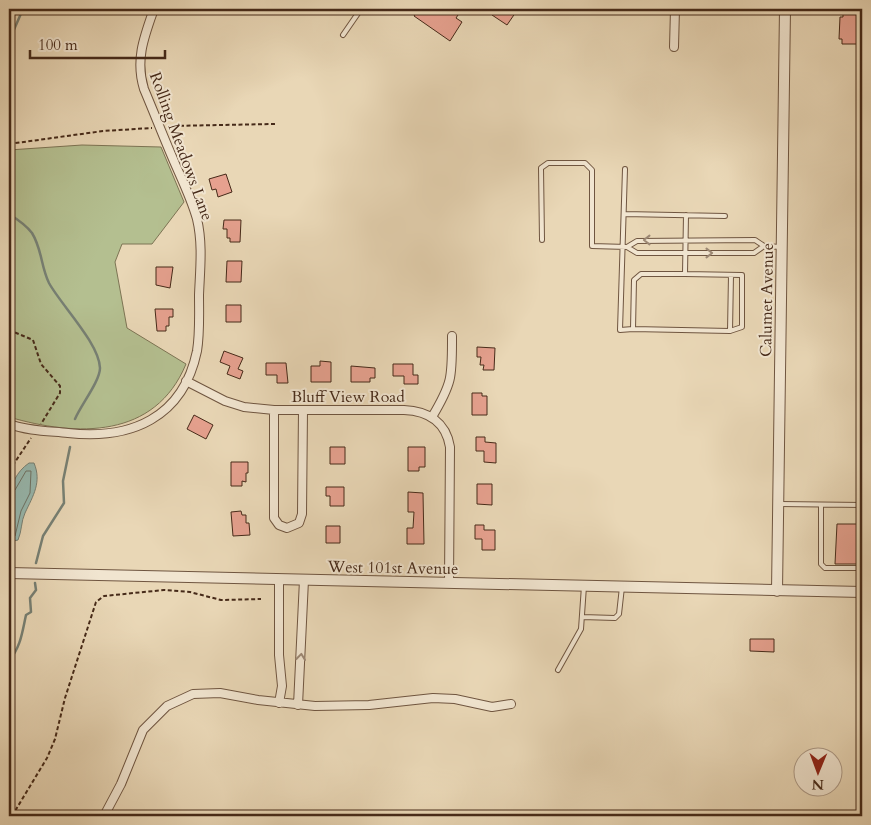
<svg xmlns="http://www.w3.org/2000/svg" width="871" height="825" font-family="Cardo,serif">
	<style>
		.green { fill: #b4bf90; stroke: #7d7454 }
		.water { fill: #97b9b0; stroke: #778074 }
		.lines { fill: none; stroke-linecap: round; stroke-linejoin: round }
		.shore { stroke: #6e7264; stroke-width: 1 }
		.stream { stroke: #778074; stroke-width: 2.5 }
		.building { fill: #e6a18f; stroke: #462a19 }
		.service-casing { stroke: #6f5540; stroke-width: 6 }
		.minor-casing { stroke: #6f5540; stroke-width: 10 }
		.tertiary-casing { stroke: #6f5540; stroke-width: 12 }
		.path { stroke: #462a19; stroke-width: 2; stroke-dasharray: 4 2.5; stroke-linecap: butt }
		.service { stroke: #f1e5d0; stroke-width: 4 }
		.minor { stroke: #f1e5d0; stroke-width: 8 }
		.tertiary { stroke: #f1e5d0; stroke-width: 10 }
		.oneway { stroke: #9c8874 }
		.labels { text-anchor: middle; stroke-width: 4; stroke-linejoin: round; paint-order: stroke }
		.street-label { font-size: 16px; fill: #462a19; stroke: #f1e5d0 }
	</style>
	<rect width="100%" height="100%" fill="#e9d7b6"/>
	<filter id="stains"><feTurbulence type="fractalNoise" baseFrequency=".004" numOctaves="4"/><feColorMatrix values="0 0 0 0 .2 0 0 0 0 .09 0 0 0 0 .02 0 0 0 .5 -.17"/></filter>
	<radialGradient id="worn" r=".72"><stop offset=".6" stop-color="#630" stop-opacity="0"/><stop offset="1" stop-color="#630" stop-opacity=".3"/></radialGradient>
	<!-- green -->
	<path class="green" d="M82,145L161,147L184,202L152,244H122L115,262L127,328L186,364C155,439 77,437 9,417V150Z"/>
	<!-- water -->
	<path class="water" d="M29,463H34C42,482 33,496 25,513C21,521 22,531 18,540L9,542C9,514 3,481 29,463Z"/>
	<g class="lines">
		<!-- shore -->
		<path class="shore" d="M9,492L15,490L26,471H31L30,493L21,511L15,536L9,537"/>
		<!-- stream -->
		<path class="stream" d="M9,41L23,9
			M9,214C17,219 26,225 32,233C42,249 41,267 49,283C61,305 99,343 100,368C100,381 81,405 75,419
			M36,563L43,536L64,503L63,481L70,447
			M9,661C21,646 22,633 26,615L31,612L30,598L36,590L35,583"/>
	</g>
	<!-- building -->
	<path class="building" d="M419,9H450L458,15L456,18L462,22L450,41L414,16Z
		M496,9H518L507,25L492,15Z
		M843,12H862V44H842V39H839L840,17H843Z
		M226,174L232,192L218,197L216,189L212,190L209,179Z
		M224,220H241L240,242H230V238H227V229H223Z
		M227,261H242L241,282H226Z
		M156,267H173L170,288L156,285Z
		M226,305H241V322H226Z
		M155,309H173V317H169V326H166V331H157Z
		M477,347L495,348L494,370H483L484,365H480L481,357H477Z
		M224,351L243,358L238,369L243,371L240,379L227,374L230,366L220,362Z
		M320,361L331,362V382H311V366H320Z
		M266,363H286L288,383H277V375H266Z
		M393,364H413V375H418V384H404V376H393Z
		M351,366L375,368V378H370V382H351Z
		M472,393H482V396H487V415H472Z
		M194,415L213,425L206,439L187,429Z
		M476,437H485V442L496,443V463L484,462V451H476Z
		M330,447H345V464H330Z
		M408,447H425V467H419V471H408Z
		M231,462H248V473H246V482L242,481V486H231Z
		M477,484H492V505L477,504Z
		M326,487H344V506H330V496H326Z
		M408,492L423,493L424,544H407V528H413L414,512H408Z
		M241,511L242,515H246V523H249L250,535L233,536L231,512Z
		M837,524H862V564H835Z
		M475,525H484V530H495V550H482V539H475Z
		M326,526H340V543H326Z
		M750,639H774V652L750,651Z"/>
	<g class="lines">
		<defs>
			<path id="service" d="M343,35L361,9
				M625,169L620,330L633,329
				M624,214L725,216
				M542,240L541,168L548,163H585L592,170V246L627,247L637,253H754L764,246
				M627,247L637,241L755,240L764,246L781,247
				M685,274L742,275V327L730,331L633,329L634,280L641,274H685L686,215
				M730,331L731,275
				M780,504L862,505
				M821,505V564L825,568H862
				M582,617L615,618L619,614L622,587
				M558,670L581,629L584,586"/>
			<path id="minor" d="M674,47L675,9
				M186,381L225,401L244,407L274,410H404C428,411 446,422 450,447L449,583
				M274,410V518L279,525L287,528L299,523L302,514L303,410
				M432,417C453,382 452,376 452,336
				M9,424C28,431 49,431 68,433C131,440 183,418 197,351C200,333 199,313 199,295C200,270 203,244 197,219C192,201 184,184 176,166C165,141 155,115 144,89C135,60 144,37 154,9
				M279,579V655L282,686L279,703
				M298,705L304,580
				M104,816L121,784L143,730L167,706L193,694L220,693L258,700L315,706L369,705L433,698L455,699L492,707L511,704"/>
			<path id="tertiary" d="M9,573L862,592
				M777,591L785,9"/>
		</defs>
		<!-- service casing -->
		<use href="#service" class="service-casing"/>
		<!-- minor casing -->
		<use href="#minor" class="minor-casing"/>
		<!-- tertiary casing -->
		<use href="#tertiary" class="tertiary-casing"/>
		<!-- path -->
		<path class="path" d="M167,126L275,124
			M9,144L103,131L152,128
			M9,330L33,340L41,364L60,386V393L41,424
			M9,471L31,438
			M12,816L47,758L55,739L65,698L96,602L104,596L164,590L190,592L221,600L261,599"/>
		<!-- service -->
		<use href="#service" class="service"/>
		<!-- minor -->
		<use href="#minor" class="minor"/>
		<!-- tertiary -->
		<use href="#tertiary" class="tertiary"/>
	</g>
	<!-- one-way arrows -->
	<defs><path id="oneway-chevron" d="M-2-3.5L2.5 0L-2 3.5" fill="none" stroke-width="1.6" stroke-linecap="round" stroke-linejoin="round" transform="scale(1.25)"/></defs>
	<g class="oneway">
		<use href="#oneway-chevron" transform="translate(647 240) rotate(180)"/>
		<use href="#oneway-chevron" transform="translate(709 253)"/>
		<use href="#oneway-chevron" transform="translate(301 657) rotate(-83)"/>
	</g>
	<g class="labels">
		<!-- street labels -->
		<g class="street-label">
			<text transform="translate(182 146) rotate(70)" y="6">Rolling Meadows Lane</text>
			<text transform="translate(766 300) rotate(-89)" y="6">Calumet Avenue</text>
			<text x="348" y="402">Bluff View Road</text>
			<text transform="translate(393 567) rotate(1)" y="6">West 101st Avenue</text>
		</g>
	</g>
	<!-- margin -->
	<rect width="871" height="825" fill="none" stroke="#e9d7b6" stroke-width="30"/>
	<rect x="10" y="10" width="851" height="805" fill="none" stroke="#462a19" stroke-width="2.5"/>
	<rect x="15" y="15" width="841" height="795" fill="none" stroke="#462a19"/>
	<!-- north arrow -->
	<g transform="translate(818 772) rotate(181)"><circle r="24" fill="#f1e5d0" stroke="#ad9a87"/>
	<path d="M0-4L9 19L0 12L-9 19Z" fill="#8f2418"/>
	<text y="-8" font-size="14" font-weight="bold" text-anchor="middle" fill="#462a19">N</text>
	</g>
	<!-- scale -->
	<path d="M30 50v8h135v-8" fill="none" stroke="#462a19" stroke-width="2.5"/>
	<text x="38" y="50" font-size="15" fill="#462a19" stroke="#f1e5d0" stroke-width="4" paint-order="stroke">100 m</text>
	<rect width="100%" height="100%" filter="url(#stains)"/>
	<rect width="100%" height="100%" fill="url(#worn)"/>
</svg>
